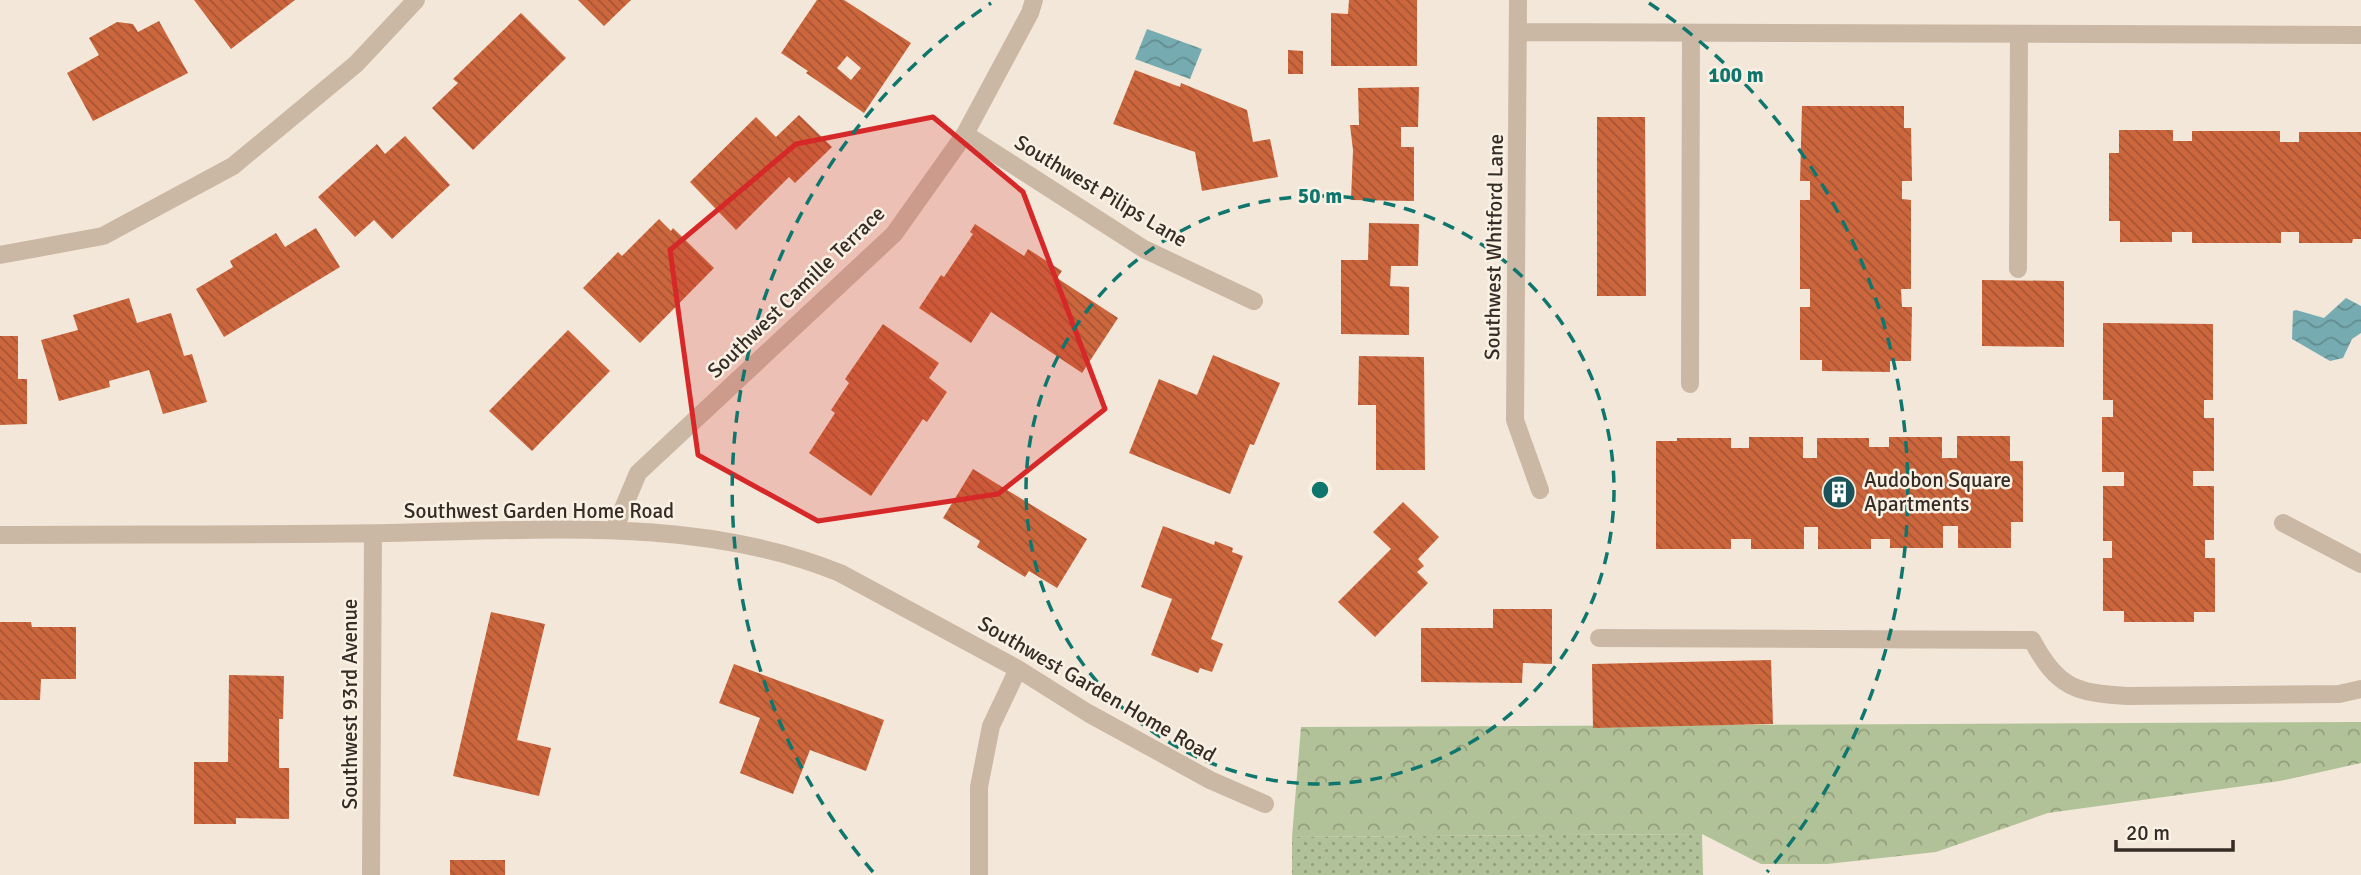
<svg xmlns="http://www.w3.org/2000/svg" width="2361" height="875" font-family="Signika,sans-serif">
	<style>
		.forest { fill: url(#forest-crowns) }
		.park { fill: url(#park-dots) }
		.water { fill: url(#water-waves) }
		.building { fill: url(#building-back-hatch); fill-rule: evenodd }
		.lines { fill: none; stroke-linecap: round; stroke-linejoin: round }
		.lane { stroke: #cbb8a4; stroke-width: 18 }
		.street { stroke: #cbb8a4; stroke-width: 18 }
		.marked { fill: #d62828; fill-opacity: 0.2; stroke: #d62828; stroke-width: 5; stroke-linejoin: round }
		.ring { fill: none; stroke: #0f766e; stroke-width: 3.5; stroke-dasharray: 12 9 }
		.labels { text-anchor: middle; stroke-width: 5; stroke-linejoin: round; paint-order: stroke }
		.street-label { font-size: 21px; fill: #362c26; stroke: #faf1e5 }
		.poi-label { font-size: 21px; fill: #362c26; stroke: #faf1e5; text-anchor: start }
		.centre { fill: #0f766e; stroke: #faf1e5; stroke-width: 3.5 }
		.ring-label { font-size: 21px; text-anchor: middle; font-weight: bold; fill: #0f766e; stroke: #faf1e5; stroke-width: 5; stroke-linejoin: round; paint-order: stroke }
	</style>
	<defs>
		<pattern id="forest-crowns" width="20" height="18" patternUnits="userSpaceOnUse" patternTransform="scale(1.75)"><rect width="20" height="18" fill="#b2c298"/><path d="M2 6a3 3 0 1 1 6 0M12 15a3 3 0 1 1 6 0" fill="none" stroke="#929e7c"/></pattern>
		<pattern id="park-dots" width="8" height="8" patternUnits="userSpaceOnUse" patternTransform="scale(1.75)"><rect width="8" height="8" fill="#b2c298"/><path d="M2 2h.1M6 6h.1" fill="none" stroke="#929e7c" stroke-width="1.8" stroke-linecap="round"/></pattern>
		<pattern id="water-waves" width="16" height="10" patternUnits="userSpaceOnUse" patternTransform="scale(1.75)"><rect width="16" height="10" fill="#76acb1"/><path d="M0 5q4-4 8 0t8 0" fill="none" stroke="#628c90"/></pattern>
		<pattern id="building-back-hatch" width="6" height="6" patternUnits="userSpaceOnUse" patternTransform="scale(1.75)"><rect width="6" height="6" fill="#cc663d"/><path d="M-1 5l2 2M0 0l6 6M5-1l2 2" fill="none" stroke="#a65433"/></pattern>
	</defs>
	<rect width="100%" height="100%" fill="#f3e7d9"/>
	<!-- forest -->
	<path class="forest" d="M2361,722V763L2280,781L2048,813L1936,852L1827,864H1761L1702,834L1292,837L1301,727Z"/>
	<!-- park -->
	<path class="park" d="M1702,834L1703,875H1292V837Z"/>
	<!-- water -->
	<path class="water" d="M1147,29L1202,49L1190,79L1135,59Z
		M2346,298L2361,306V333L2352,339L2343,358L2330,361L2292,339L2293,311L2296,310L2324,318Z"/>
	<!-- building -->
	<path class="building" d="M194,0H295L231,49Z
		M578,0H631L604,26Z
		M817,0H844L911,43L864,113L806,73L808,71L781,53ZM847,56L861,68L851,80L837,68Z
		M1349,0H1417V66H1331V13L1348,14Z
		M521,13L566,58L473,150L432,108L458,83L453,79Z
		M159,21L188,73L93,121L67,73L99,55L89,38L117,22L133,24L138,32Z
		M1288,50L1303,51V74H1288Z
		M1135,70L1180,87L1181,83L1247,110L1253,142L1270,139L1278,177L1202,191L1195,152L1113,124Z
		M1419,87L1418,127H1401V147H1414V201L1351,200L1353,150L1350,125H1359L1358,88Z
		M1802,106H1904V128H1911L1912,181H1902V199L1911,200V289H1901L1902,307H1912L1911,361H1890V372L1822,371V360H1800V307H1810V289H1800V200H1810V181H1800Z
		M799,115L832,147L795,183L789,177L736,230L690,182L756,117L776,137Z
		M1597,117H1645L1646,296H1597Z
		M2119,130H2173V141H2192V131H2280V142H2299V132H2361V239H2353L2352,243H2299V232H2281V243H2192V232H2172V242H2120V221H2109V153H2119Z
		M405,136L450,185L392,239L374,220L355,237L318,197L377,144L385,154Z
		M659,219L671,231L673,228L714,268L640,343L583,288L618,252L622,256Z
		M1369,223L1419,224L1418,266H1391L1390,286L1409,287V335L1341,334V260H1368Z
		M975,224L1024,256L1028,249L1062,271L1057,278L1118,318L1082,373L991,312L971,343L919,308L941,275L944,277L973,234L970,232Z
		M316,228L340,267L224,337L196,289L233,267L230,261L276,233L285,247Z
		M1982,280L2064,281V347L1982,346Z
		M129,298L137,323L171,313L184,356L192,354L207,402L163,414L149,370L109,381L110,387L59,401L41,340L78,330L73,315Z
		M2103,323L2213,324V400H2204V418H2214V471H2193V486H2214V540H2205V558H2215V612H2194V622H2124V611H2103V558H2112V541H2103V486H2124V472H2102V417H2113V400H2103Z
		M883,324L939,363L929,378L947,392L927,422L923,419L871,496L809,453L835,413L831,410L849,383L845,379Z
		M568,330L610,371L532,451L489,411Z
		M0,336H18V379H27V424L0,425Z
		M1213,355L1280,383L1254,445L1250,444L1230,494L1129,453L1159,379L1197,395Z
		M1359,356L1424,357L1425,470H1376V405H1358Z
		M1957,436H2010V461H2023V522H2011V548H1958V526H1943V548H1890V539H1871V549H1818V527H1804V549H1751V539H1731V549H1656V441H1677V438H1731V448H1749V437H1803V458H1817V438H1869V447H1889V437H1942V458H1957Z
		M973,469L1087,539L1057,588L1029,571L1025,577L977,547L980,541L943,518Z
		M1403,502L1439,537L1418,559L1424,566L1417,572L1428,583L1375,637L1338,602L1391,549L1373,532Z
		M1163,526L1214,545L1215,541L1233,548L1232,552L1243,556L1211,639L1223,644L1212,672L1200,668L1198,673L1151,655L1172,599L1141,587Z
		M1493,609H1552V664L1523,663L1522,683L1421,682V628H1493Z
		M491,612L545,624L517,740L551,748L539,796L453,776Z
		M0,622H31L32,627H76V679H41L40,700H0Z
		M1771,660L1773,724L1593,728L1592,664Z
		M734,664L884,720L866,771L810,750L793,794L740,773L760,718L719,703Z
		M229,675L284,676L283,719H279V768H289V819L236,818V824H194V762H228Z
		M450,860H505V875H450Z"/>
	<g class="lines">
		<!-- lane -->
		<path class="lane" d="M2018,269L2019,34
			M1690,384L1691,33
			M2283,523L2361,564
			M1599,638L2032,640C2057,688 2076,693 2127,696L2339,694L2361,689"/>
		<!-- street -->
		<path class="street" d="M1518,0L1515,420L1540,490
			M1519,32L2361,35
			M965,134L1144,249L1254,301
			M0,255L103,236L233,166L356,64L416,0
			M614,530L638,473L894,234L965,134L1030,13L1034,0
			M0,535C129,534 259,535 388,533C538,531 697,515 840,573L1018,669L1088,713L1210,780L1265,804
			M371,875L373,534
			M979,875V787L991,726L1018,669"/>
	</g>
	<!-- marked area -->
	<path class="marked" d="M933,117L1023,192L1105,409L998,494L818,521L698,455L670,250L796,144Z"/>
	<!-- distance rings -->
	<g class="ring">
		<circle cx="1320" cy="490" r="294"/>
		<path d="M873 872A588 588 0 0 1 991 3M1649 3A588 588 0 0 1 1767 872"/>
	</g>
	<!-- icons -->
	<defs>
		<symbol id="building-disc" viewBox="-11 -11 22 22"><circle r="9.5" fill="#1a535a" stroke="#faf1e5"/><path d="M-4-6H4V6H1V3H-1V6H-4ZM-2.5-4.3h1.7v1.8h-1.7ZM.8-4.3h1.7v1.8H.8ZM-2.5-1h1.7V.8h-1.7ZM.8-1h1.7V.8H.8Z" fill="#fff"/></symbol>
	</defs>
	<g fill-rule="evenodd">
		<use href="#building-disc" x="1820" y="473" width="38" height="38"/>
	</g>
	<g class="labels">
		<!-- street labels -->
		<g class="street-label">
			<text transform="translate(1101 191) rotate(31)" y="7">Southwest Pilips Lane</text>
			<text transform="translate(1494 247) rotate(-89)" y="7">Southwest Whitford Lane</text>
			<text transform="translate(796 292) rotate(-44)" y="7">Southwest Camille Terrace</text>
			<text x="539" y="518">Southwest Garden Home Road</text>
			<text transform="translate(1097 689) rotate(30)" y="7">Southwest Garden Home Road</text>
			<text transform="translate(350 704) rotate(-90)" y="7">Southwest 93rd Avenue</text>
		</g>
		<!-- poi labels -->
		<g class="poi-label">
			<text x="1864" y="487">Audobon Square<tspan x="1864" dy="24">Apartments</tspan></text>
		</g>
	</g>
	<circle cx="1320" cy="490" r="10" class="centre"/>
	<g class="ring-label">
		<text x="1736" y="82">100 m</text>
		<text x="1320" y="203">50 m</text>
	</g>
	<!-- scale -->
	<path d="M2116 840v10h117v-10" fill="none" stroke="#362c26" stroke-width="3.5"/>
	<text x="2126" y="840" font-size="21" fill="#362c26" stroke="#faf1e5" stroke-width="5" paint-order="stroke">20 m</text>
</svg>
